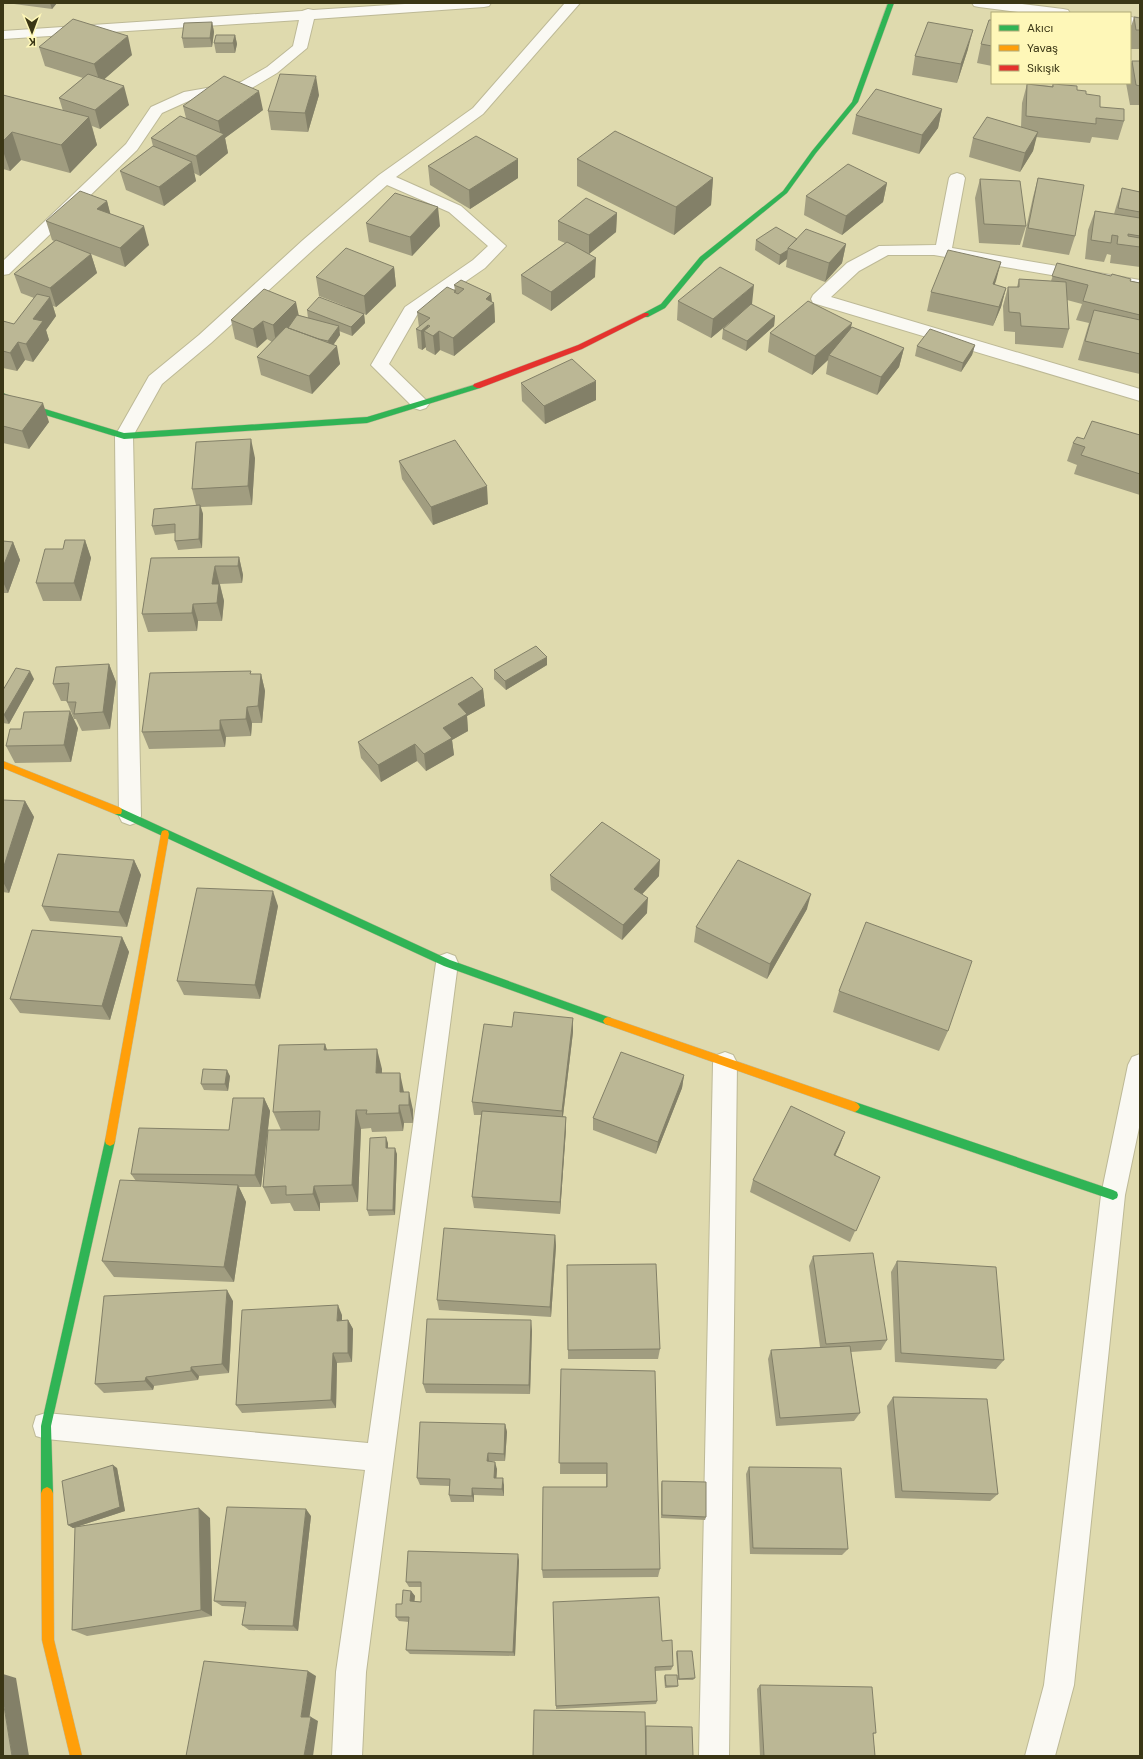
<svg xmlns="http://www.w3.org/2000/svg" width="1143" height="1759" font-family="'DM Sans',sans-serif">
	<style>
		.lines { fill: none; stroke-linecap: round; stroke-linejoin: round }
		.street-casing { stroke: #bdb996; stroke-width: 2 }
		.fast-casing { stroke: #bdb996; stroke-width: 1 }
		.slow-casing { stroke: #bdb996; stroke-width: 1 }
		.jam-casing { stroke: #bdb996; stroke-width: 1 }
		.street { fill: #faf9f3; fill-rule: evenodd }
		.fast { fill: #30b455; fill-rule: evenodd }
		.slow { fill: #ff9f0a; fill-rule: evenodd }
		.jam { fill: #e5322d; fill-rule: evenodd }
		.wall { fill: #a19d80 }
		.shaded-wall { fill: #838068 }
		.building { fill: #bbb795; stroke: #838068 }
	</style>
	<rect width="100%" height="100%" fill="#dfdaae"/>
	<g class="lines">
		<defs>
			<path id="street" d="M420,3H491L489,6L484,7L314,19L307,48L277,73L250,89L193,99L162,113L137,150L9,274L3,275V261L126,144L151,107L184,92L241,82L267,67L293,46L299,20L3,39V31L302,11L308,9L313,10Z
				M565,3H580L483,114L396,177L461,206L506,246L485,268L417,315L389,364L426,400L429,404L426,408L420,410L414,408L371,365L405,307L473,260L488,246L449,212L387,185L315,248L211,343L162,384L133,436L141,816L138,822L130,825L122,822L119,816L115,436L149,376L199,335L303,240L379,175L473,108Z
				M972,3H1015L1063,9L1068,10L1070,13H1027L979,7L974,6Z
				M1130,17L1140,18V26L1130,25Z
				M957,173L963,175L965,178L952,248L1140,280V290L934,255H888L859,271L831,297L1140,389V401L813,303L811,299L813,295L847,263L879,246L936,245L949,178L951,175Z
				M447,953L455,956L458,963L366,1672L362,1756H332L336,1672L365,1470L46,1439L36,1436L33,1426L36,1416L46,1413L368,1443L436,963L439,956Z
				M725,1052L733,1055L737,1063L729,1756H699L713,1063L717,1055Z
				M1140,1054V1123L1125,1195L1074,1685L1055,1756H1025L1044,1685L1101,1195L1128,1065L1132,1057Z"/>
			<path id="fast" d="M888,3H894L858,102L816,153L787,193L704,261L665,308L648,317H644V313L661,304L700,257L783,191L812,151L852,102Z
				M477,384L481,386L480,388L367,423L124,439L29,410L3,398V393L35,406L124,433L367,417Z
				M118,807L450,960L611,1018L613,1021L611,1024L608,1025L444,966L115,814L114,811L115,808Z
				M855,1102L1113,1190L1117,1192L1118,1195L1117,1198L1113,1200L855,1112L852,1110L850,1107L852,1104Z
				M110,1136L114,1138L115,1141L51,1426L53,1493L51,1497L47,1499L43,1497L41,1493V1426L105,1141L106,1138Z"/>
			<path id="slow" d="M3,761L121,808L122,811L121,814H115L3,768Z
				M165,830L168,831L169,834L115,1141L114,1144L110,1146L106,1144L105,1141L161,834L162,831Z
				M608,1017L855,1102L858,1104L860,1107L858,1110L855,1112L608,1025L605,1024L603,1021L605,1018Z
				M47,1487L51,1489L53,1493L54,1640L82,1756H70L42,1640L41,1493L43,1489Z"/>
			<path id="jam" d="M644,313H648L649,315L582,349L480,388H477L473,386L474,384L578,345Z"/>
		</defs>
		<!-- street casing -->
		<use href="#street" class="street-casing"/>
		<!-- fast casing -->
		<use href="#fast" class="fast-casing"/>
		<!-- slow casing -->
		<use href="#slow" class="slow-casing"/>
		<!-- jam casing -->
		<use href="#jam" class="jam-casing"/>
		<!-- street -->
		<use href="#street" class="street"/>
		<!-- fast -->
		<use href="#fast" class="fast"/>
		<!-- slow -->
		<use href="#slow" class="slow"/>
		<!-- jam -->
		<use href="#jam" class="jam"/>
	</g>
	<!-- wall -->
	<path class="wall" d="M14,3H57L52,9L14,4Z
		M1134,17L1140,18V49H1130V30Z
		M992,20V66L977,63L981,44Z
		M212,22L214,32L212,47L184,48L182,38Z
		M235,35L237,44L235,53H216L214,43Z
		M39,47L132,55L104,79L129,105L100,129L92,126L97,145L70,173L21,160L10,171L3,169V95L63,111L59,98L83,78L45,66Z
		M968,49L957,83L912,75L915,56Z
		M1132,61H1140V105H1130L1126,83H1130V66Z
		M1027,84L1052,86L1053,84L1077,90L1086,94L1100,107L1124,121L1118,140L1092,137L1090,143L1036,137L1033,151L1020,172L969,157L973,138L1021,127L1022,103Z
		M319,95L308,132L271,130L268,111Z
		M183,106L263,110L225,138L228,153L200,176L194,173L196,181L164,206L126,190L120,171L153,146L151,138L186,118Z
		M942,109L938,128L919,154L852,134L856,115Z
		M577,159L713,178L711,205L674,235L577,186Z
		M428,166L518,178L470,209L430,185Z
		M1038,178L1075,236L1069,255L1022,247L1033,197Z
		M980,179L1026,226L1020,245L979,243L975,198Z
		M887,183L883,202L842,235L804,215L806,196Z
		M1122,188L1140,192V267L1110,263L1111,255L1107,254L1104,262L1085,259L1088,230L1095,211L1114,214L1116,207Z
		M107,201L110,214L149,245L125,267L91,254L97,273L56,307L53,306L56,316L46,330L49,340L33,362L25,360L17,371L3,368V321L14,324L34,298L21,293L14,274L54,241L52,240L46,221Z
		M617,213L616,232L589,254L595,277L551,311L522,294L521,275L565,243L558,240V221Z
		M366,223L440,226L412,256L369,242Z
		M797,239L846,244L842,263L825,282L786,267L787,259L779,265L755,250L756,240Z
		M1001,262L994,285L1006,288L1001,307L993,326L927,311L931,292Z
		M1057,263L1140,283V374L1078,360L1089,323L1076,320L1082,304L1067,300L1069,329L1063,348L1015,344V332L1004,331L1003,306L1008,287H1017L1019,279L1051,281Z
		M394,267L396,286L366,315L364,314L365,323L352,336L339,331L340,335L334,344L340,364L312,394L261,375L257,357L272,342L267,339L257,348L235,339L231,320L299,315L308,318L307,310L347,307L319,296L316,277Z
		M454,285L491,294L492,302L494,303L495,322L454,356L440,350L435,355L426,350V347L422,350L418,348L416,329L419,327L417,312L455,290Z
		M678,301L752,304L751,305L775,316L774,326L746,351L722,339L723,329L740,314L711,338L677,320Z
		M851,329L904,348L899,367L877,395L826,374L828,360L812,375L768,352L770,333Z
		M975,345L972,355L961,372L915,356L917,346Z
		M521,383L596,400L545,424L522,401Z
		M3,394L49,422L29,449L3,443Z
		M1140,435V495L1074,474L1077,465L1067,461L1073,443L1084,439Z
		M255,458L252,505L201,507L203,514L202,548L178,550L175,541V533L155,535L152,526L196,505L192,489Z
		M399,461L488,504L433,525L402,479Z
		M85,540L91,558L81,601H43L36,583L63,549Z
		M3,541L13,542L20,560L8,593H3Z
		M239,557L243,575L242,583L220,584L224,601L222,621H198L197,631L148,632L142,614L151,558Z
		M109,664L116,682L110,729L82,731L76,719H74L67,702V701H61L53,684Z
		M547,665L506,690L494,679V670Z
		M252,674H261L265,691L262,723H252L251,736L226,737L225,747L149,749L142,732Z
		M34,679L9,724L3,723V690Z
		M483,689L485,706L467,716L468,731L452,740L454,755L426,771L417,761L381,782L361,758L358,742Z
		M78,728L71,762L15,763L6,746L21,729Z
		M3,800L25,801L34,817L9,893L3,892Z
		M134,860L141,875L127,927L50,921L42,906Z
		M550,875L659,876L642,894L647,913L622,940L551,890Z
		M278,906L260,999L184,995L177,981Z
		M807,909L767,979L694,942L696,927Z
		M122,937L129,952L110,1020L20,1013L10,999Z
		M839,991L948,1031L939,1051L833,1012Z
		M573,1018V1032L563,1116L566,1117V1129L560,1214L474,1208L472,1197L481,1115H474L472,1102L512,1027Z
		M325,1044L327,1050L382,1069V1073L404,1092L413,1110V1123H404L403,1131L372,1132L371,1128L361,1129L358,1202L320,1203V1211H294L290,1203L271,1204L263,1187L267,1133L261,1187H239L246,1202L234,1282L114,1277L102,1261L136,1181L131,1174L229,1130L264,1098L270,1111L268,1130H281L273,1112Z
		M684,1075L682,1088L656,1154L593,1130V1118Z
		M230,1076L228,1091L204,1090L201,1084Z
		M845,1132L835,1155L880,1177L850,1242L750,1192L753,1180Z
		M388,1143V1148L397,1154L395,1215L369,1216L367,1210Z
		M555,1235L556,1246L551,1317L439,1310L437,1300Z
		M813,1256L887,1340L881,1350L851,1352L860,1413L854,1421L776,1426L768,1359L771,1350L820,1347L809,1266Z
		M897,1261L1004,1360L996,1369L895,1362L891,1272Z
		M567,1265L660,1349L658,1359H568Z
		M233,1301L229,1373L199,1376L198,1380L154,1386L153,1390L104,1393L95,1384Z
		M342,1315V1320H348L353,1329L352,1362L337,1363L336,1408L242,1413L236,1405Z
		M532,1330L530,1394L426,1393L423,1384Z
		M561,1369L660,1569L658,1577L543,1578L542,1570L606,1487V1474H560Z
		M893,1397L998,1494L990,1501L895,1498L887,1406Z
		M505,1424L507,1432L505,1461H489L497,1469L496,1478L504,1485V1496L474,1495V1502H451L449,1495V1486L420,1485L417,1478Z
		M749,1467L848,1549L842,1555L750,1554L746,1474Z
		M117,1468L125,1511L79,1526L210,1518L212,1616L87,1636L72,1630L75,1528H73L68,1525Z
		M662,1481L706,1517L705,1520L661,1518V1484Z
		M311,1516L298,1631L249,1630L242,1625L245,1607L222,1606L214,1601Z
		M519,1560L515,1656L410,1654L406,1650L409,1622L399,1621L396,1617L411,1591L415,1596L414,1601L421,1602V1587H409L406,1582Z
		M662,1641L673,1666L671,1670L655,1671L657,1701L656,1704L556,1709V1706Z
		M677,1651L695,1678L693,1680H678L676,1653Z
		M665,1675L678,1686L677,1687L665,1688L664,1677Z
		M760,1685L876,1733L873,1734L875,1756H760L757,1689Z"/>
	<!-- shaded-wall -->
	<path class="shaded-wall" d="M50,3H57L52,9Z
		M212,22L214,32L212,47L210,38Z
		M973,30L968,49L957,83L961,64Z
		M235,35L237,44L235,53L233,43Z
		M128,36L132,55L100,83L94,64Z
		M316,76L319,95L308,132L305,113Z
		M124,86L129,105L100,129L95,110Z
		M259,91L263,110L225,138L228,153L200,176L196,156L221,136L218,121Z
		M942,109L938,128L919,154L922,135Z
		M89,117L97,145L70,173L61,145Z
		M12,132L21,160L10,171L3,151V141Z
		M1038,132L1033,151L1020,172L1025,153Z
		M518,159V178L470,209L469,190Z
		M192,162L196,181L164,206L159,187Z
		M713,178L711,205L674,235L676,207Z
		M887,183L883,202L842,235L846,216Z
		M107,201L112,220L97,209Z
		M438,207L440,226L412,256L410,237Z
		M617,213L616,232L589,254V235Z
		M144,226L149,245L125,267L120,248Z
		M846,244L842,263L825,282L829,263Z
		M788,250L787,259L779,265L780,255Z
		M91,254L97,273L56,307L50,288Z
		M596,258L595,277L551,311V292Z
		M1001,262L996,281L988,303L993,284Z
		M394,267L396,286L366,315L364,296Z
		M754,285L752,304L711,338L713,319Z
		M1006,288L1001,307L993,326L999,307Z
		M491,294L492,304L494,303L495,322L454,356L453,338L486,299Z
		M50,297L56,316L46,330L49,340L33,362L26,344L33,319Z
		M296,302L300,321L276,343L273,325Z
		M364,314L365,323L352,336L351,327Z
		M775,316L774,326L746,351L747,341Z
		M263,321L267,339L257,348L253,329Z
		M852,323L848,342L829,355L828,360L812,375L815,356Z
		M428,325V333L424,331L426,347L422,350L421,331Z
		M339,326L340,335L329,351L328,341Z
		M439,331L440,350L435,355L433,336Z
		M18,342L25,360L17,371L10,353Z
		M975,345L972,355L961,372L963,363Z
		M337,346L340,364L312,394L309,376Z
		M904,348L899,367L877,395L881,377Z
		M596,381V400L545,424L544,406Z
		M43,403L49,422L29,449L22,431Z
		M251,439L255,458L252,505L248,486Z
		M487,486L488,504L433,525L431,507Z
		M200,505L203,514L202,548L199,539Z
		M85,540L91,558L81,601L74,583Z
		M13,542L20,560L8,593L3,582V567Z
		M239,557L243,575L242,583L238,566Z
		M215,566L224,601L222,621L217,603L212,584Z
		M193,604L198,621L197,631L192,613Z
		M547,657V665L506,690L505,681Z
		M109,664L116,682L110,729L103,712Z
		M30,671L34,679L9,724L4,715Z
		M261,674L265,691L262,723L258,706Z
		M483,689L485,706L467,716L468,731L452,740L454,755L426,771L424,754L443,728L458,704Z
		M247,707L252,723L251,736L246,719Z
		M70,711L78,728L71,762L64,745Z
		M220,720L226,737L225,747L220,730Z
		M415,744L417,761L381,782L378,765Z
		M25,801L34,817L9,893L3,882V869Z
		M134,860L141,875L127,927L119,912Z
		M660,860L659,876L633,904L634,889Z
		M273,891L278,906L260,999L255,985Z
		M811,894L807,909L767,979L770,964Z
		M648,898L647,913L622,940L623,925Z
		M122,937L129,952L110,1020L102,1006Z
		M573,1018V1032L562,1124V1111Z
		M325,1044L331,1063L324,1050Z
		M377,1049L382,1069L381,1092L376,1073Z
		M227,1070L230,1076L228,1091L225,1084Z
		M400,1073L404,1092H400Z
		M684,1075L682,1088L656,1154L658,1142Z
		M409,1092L413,1110V1123L409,1105Z
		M264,1098L270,1111L261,1187L255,1175Z
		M399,1105L404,1123L403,1131L399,1113Z
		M356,1110L361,1129L358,1202L352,1185Z
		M566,1117V1129L560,1214V1202Z
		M845,1132L840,1145L830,1167L834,1155Z
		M386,1137L388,1143V1154L386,1148Z
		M395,1148L397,1154L395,1215L393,1210Z
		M238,1185L246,1202L234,1282L224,1267Z
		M314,1186L320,1203V1211L313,1194Z
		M555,1235L556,1246L551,1317L550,1307Z
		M227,1290L233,1301L229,1373L222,1364Z
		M338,1305L342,1315V1330L337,1321Z
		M348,1320L353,1329L352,1362L348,1353Z
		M531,1320L532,1330L530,1394L529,1385Z
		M333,1353L337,1363L336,1408L331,1400Z
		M191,1367L199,1376L198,1380L191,1371Z
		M146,1377L154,1386L153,1390L145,1381Z
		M505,1424L507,1432L505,1461L504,1454Z
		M488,1453L489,1461V1468L487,1461Z
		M495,1462L497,1469L496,1486L494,1478Z
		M113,1465L117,1468L125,1511L73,1528L68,1525Z
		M503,1478L504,1485V1496L502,1489Z
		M472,1488L474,1495V1502L472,1496Z
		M199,1508L210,1518L212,1616L201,1610Z
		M306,1509L311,1516L298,1631L293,1626Z
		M518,1554L519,1560L515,1656L513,1652Z
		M411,1591L415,1596L414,1606L410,1601Z
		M308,1671L316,1676L309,1720L301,1717Z
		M3,1674L16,1678L29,1756H12L3,1700Z
		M311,1717L318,1721L313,1756H304Z"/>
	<!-- building -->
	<path class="building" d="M1134,17L1140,18V30H1136Z
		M73,19L128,36L94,64L39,47Z
		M989,20H992V46L981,44Z
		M212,22L210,38H182L184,23Z
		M928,22L973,30L961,64L915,56Z
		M216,35H235L233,43H214Z
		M1132,61H1140V86L1136,85Z
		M88,74L124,86L95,110L59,98Z
		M280,74L316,76L305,113L268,111Z
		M224,76L259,91L218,121L183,106Z
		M1027,84L1053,87V84L1077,86V90L1086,91V94L1100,96V107L1124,109V121L1096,118V124L1026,116Z
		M876,89L942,109L922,135L856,115Z
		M3,95L89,117L61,145L12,132L3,141Z
		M180,116L224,134L196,156L151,138Z
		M987,117L1038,132L1025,153L973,138Z
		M615,131L713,178L676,207L577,159Z
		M476,136L518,159L469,190L428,166Z
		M153,146L192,162L159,187L120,171Z
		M848,164L887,183L846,216L806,196Z
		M1038,178L1084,185L1075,236L1028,228Z
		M980,179L1020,181L1026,226L984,224Z
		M1122,188L1140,192V212L1118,208Z
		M80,191L107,201L97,209L144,226L120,248L46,221Z
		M395,193L438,207L410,237L366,223Z
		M586,198L617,213L589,235L558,221Z
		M1095,211L1140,218V236L1128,234V236L1140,238V247L1117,244L1118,236L1112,235L1111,243L1091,240Z
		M776,227L797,239L788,248V250L780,255L756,240Z
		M806,229L846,244L829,263L788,248Z
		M56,240L91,254L50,288L14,274Z
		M567,242L596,258L551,292L521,275Z
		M346,248L394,267L364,296L316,277Z
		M948,250L1001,262L993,284L1006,288L999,307L931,292Z
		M1057,263L1111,276L1112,274L1131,279L1130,281L1140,283V315L1083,301L1088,285L1052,276Z
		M720,267L754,285L713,319L678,301Z
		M1019,279L1066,282L1069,329L1021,326L1020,313L1009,312L1008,287H1019Z
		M461,280L491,294L486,299L494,303L453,338L439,331L433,336L424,331L430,326L428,325L421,331L416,329L430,318L417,312L447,287L456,291L454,292L458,294L464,289L454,285Z
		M264,289L296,302L273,325L263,321L253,329L231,320Z
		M37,294L50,297L33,319L43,321L26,344L18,342L10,353L3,351V321L14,324Z
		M319,297L364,314L351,327L307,310Z
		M808,301L852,323L815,356L770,333Z
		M751,304L775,316L747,341L723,329Z
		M1094,310L1140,320V354L1085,341Z
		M297,315L339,326L328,341L319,339L288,328Z
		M286,327L337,346L309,376L257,357Z
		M852,327L904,348L881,377L829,355Z
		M930,329L975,345L963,363L917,346Z
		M572,359L596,381L544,406L521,383Z
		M3,394L43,403L22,431L3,426Z
		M1092,421L1140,435V474L1081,455L1085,447L1073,443L1077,437L1084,439Z
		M251,439L248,486L192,489L196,442Z
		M455,440L487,486L431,507L399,461Z
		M200,505L199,539L175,541V524L152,526L154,509Z
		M65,540H85L74,583H36L45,549H63Z
		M3,541L13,542L3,567Z
		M239,557L238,566H215L212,584H219L217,603L193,604L192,613L142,614L151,558Z
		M536,646L547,657L505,681L494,670Z
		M109,664L103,712L74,714L76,702H67L69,683L53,684L56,667Z
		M16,668L30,671L4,715H3V690Z
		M251,671L250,674H261L258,706L247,707L246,719L220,720V730L142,732L150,673Z
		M472,677L483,689L458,704L467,714L443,728L452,738L424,754L415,744L378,765L358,742Z
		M70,711L64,745L6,746L10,729H21L24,712Z
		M3,800L25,801L3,869Z
		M602,822L660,860L634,889L648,898L623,925L550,875Z
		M58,854L134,860L119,912L42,906Z
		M738,860L811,894L770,964L696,927Z
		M197,888L273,891L255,985L177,981Z
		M866,922L972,961L948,1031L839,991Z
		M32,930L122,937L102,1006L10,999Z
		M514,1012L573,1018L562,1111L472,1102L484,1024L512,1027Z
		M325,1044L324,1050L377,1049L376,1073H400V1092H409V1105H399V1113L366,1114L367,1110H356L352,1185L314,1186L313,1194L286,1195V1186L263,1187L268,1130H319L320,1111L273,1112L279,1045Z
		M621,1052L684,1075L658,1142L593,1118Z
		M203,1069L227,1070L225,1084H201Z
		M233,1098H264L255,1175L131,1174L139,1128L229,1130Z
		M791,1106L845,1132L834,1155L880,1177L856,1231L753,1180Z
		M482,1111L566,1117L560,1202L472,1197Z
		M386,1137V1148H395L393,1210H367L370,1138Z
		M120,1180L238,1185L224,1267L102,1261Z
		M444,1228L555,1235L550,1307L437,1300Z
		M873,1253L887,1340L826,1344L813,1256Z
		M897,1261L996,1267L1004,1360L901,1353Z
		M656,1264L660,1349L568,1350L567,1265Z
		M227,1290L222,1364L191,1367V1371L146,1377L145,1381L95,1384L104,1296Z
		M338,1305L337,1321L348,1320V1353H333L331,1400L236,1405L242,1310Z
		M427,1319L531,1320L529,1385L423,1384Z
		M850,1346L860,1413L780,1418L771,1350Z
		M561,1369L655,1371L660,1569L542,1570L543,1487H607V1463H559Z
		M893,1397L987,1399L998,1494L902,1491Z
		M420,1422L505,1424L504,1454L488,1453L487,1461L495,1462L494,1478H503L502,1489L472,1488V1496L449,1495L450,1479L417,1478Z
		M113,1465L120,1507L68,1525L62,1481Z
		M749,1467L841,1468L848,1549L753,1548Z
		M662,1481L706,1482V1517L662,1515Z
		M227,1507L306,1509L293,1626L242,1625L246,1602L214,1601Z
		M199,1508L201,1610L72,1630L75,1527Z
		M408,1551L518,1554L513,1652L406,1650L409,1617H396V1604H402L403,1590L411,1591L410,1601L421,1602V1582H406Z
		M659,1597L662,1641L672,1640L673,1666L655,1667L657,1701L556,1706L553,1602Z
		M677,1651H692L695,1678L679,1679Z
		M204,1661L308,1671L301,1717H311L304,1756H186Z
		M665,1675H677L678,1686H666Z
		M760,1685L872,1687L876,1733H873L875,1756H764Z
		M3,1700L12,1756H3Z
		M534,1710L645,1712L646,1756H533Z
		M646,1726L692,1727L693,1756H646Z"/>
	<!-- border -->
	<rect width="1143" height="1759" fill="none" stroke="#3a3615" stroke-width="8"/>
	<!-- legend -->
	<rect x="991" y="12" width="140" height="72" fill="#fef7b8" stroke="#b0aa77"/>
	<rect x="999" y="25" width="20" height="6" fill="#30b455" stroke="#b0aa77"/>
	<text x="1027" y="32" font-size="12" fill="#3a3615">Akıcı</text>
	<rect x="999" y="45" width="20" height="6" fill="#ff9f0a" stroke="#b0aa77"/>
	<text x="1027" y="52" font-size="12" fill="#3a3615">Yavaş</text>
	<rect x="999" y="65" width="20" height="6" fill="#e5322d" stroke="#b0aa77"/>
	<text x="1027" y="72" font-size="12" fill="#3a3615">Sıkışık</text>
	<!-- north arrow -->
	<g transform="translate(32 32) rotate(179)" stroke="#fef7b8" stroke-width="3" paint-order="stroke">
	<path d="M0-3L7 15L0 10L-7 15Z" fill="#3a3615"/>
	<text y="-6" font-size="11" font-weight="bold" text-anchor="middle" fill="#3a3615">K</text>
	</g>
</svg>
